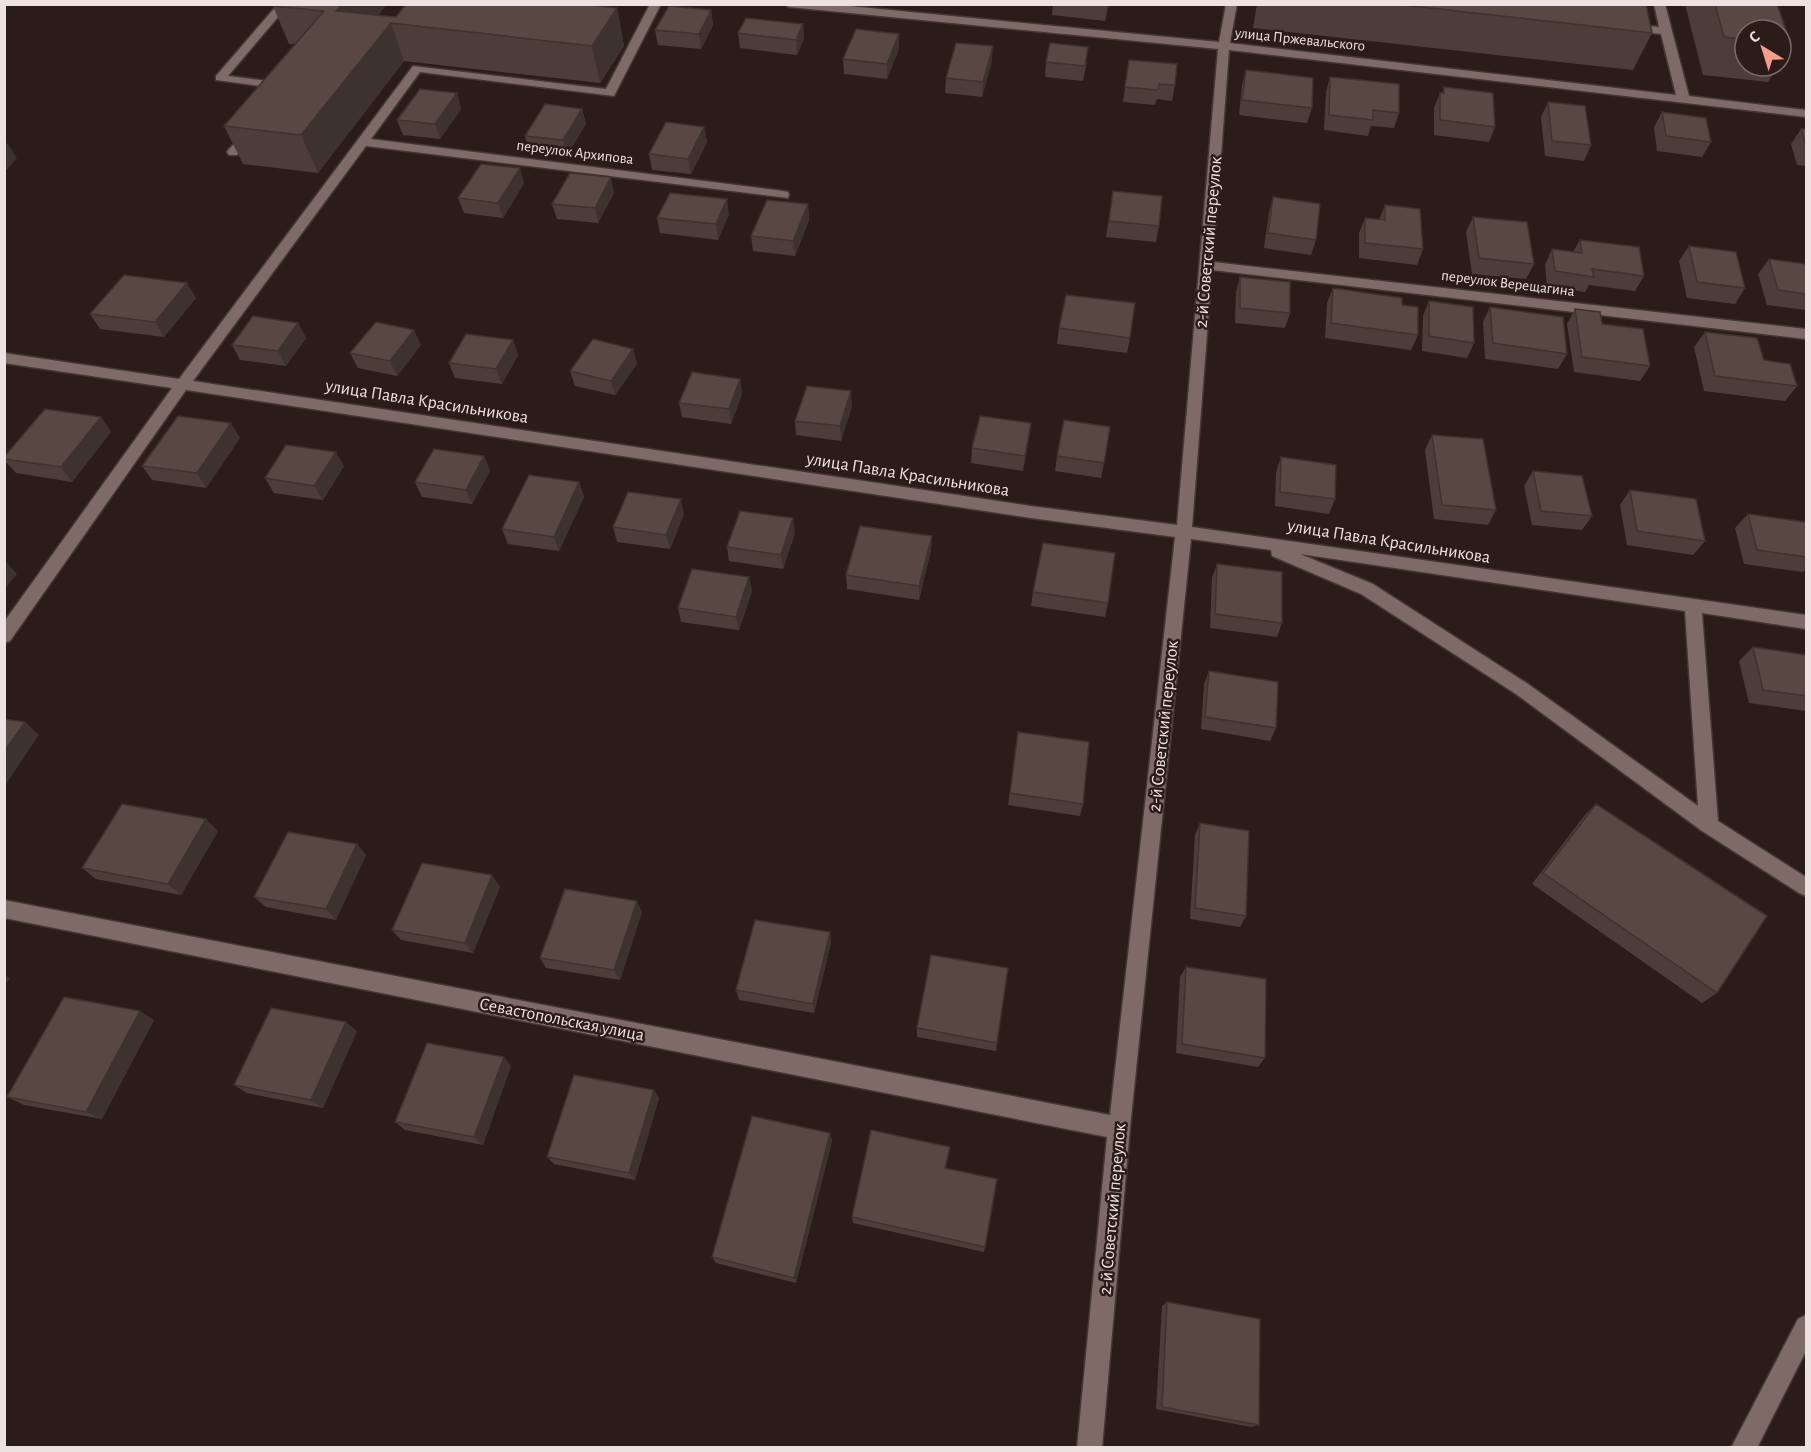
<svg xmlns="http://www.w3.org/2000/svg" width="1811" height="1452" font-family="'Alegreya Sans',sans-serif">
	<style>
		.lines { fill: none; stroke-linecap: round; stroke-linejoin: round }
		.minor-casing { stroke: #433634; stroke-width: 3 }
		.minor { fill: #7e6b67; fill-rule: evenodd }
		.wall { fill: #4d3d3a }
		.shaded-wall { fill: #3e322f }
		.building { fill: #594743; stroke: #3e322f; stroke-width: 1.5 }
		.labels { text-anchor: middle; stroke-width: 5; stroke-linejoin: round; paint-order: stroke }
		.far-street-label { font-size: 15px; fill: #eee2e0; stroke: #2c1c19 }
		.street-label { font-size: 18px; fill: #eee2e0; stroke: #2c1c19 }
	</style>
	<rect width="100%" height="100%" fill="#2c1c19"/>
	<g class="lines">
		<defs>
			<path id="minor" d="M278,4H289L228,76L286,83L292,87L290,90L216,80V76Z
				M650,4H661L614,96L420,72L371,139L783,191L788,192L789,195L788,198L366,146L193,381L1031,506L1177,525L1218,49L789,7L784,4H829L1219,42L1226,4H1237L1230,43L1676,95L1661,34L1628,30L1622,27L1628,24L1659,27L1654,4H1665L1689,96L1806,110V117L1229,50L1213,262L1806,329V339L1212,270L1192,527L1806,615V629L1702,613L1718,821L1806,877V896L1799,893L1702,831L1516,694L1361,594L1272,556L1271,550L1191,539L1130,1128L1102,1448H1077L1107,1137L4,918V900L1110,1115L1175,537L1031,518L186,390L10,641L4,643V622L172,388L4,363V353L179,379L413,66L606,89ZM1300,554L1685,611L1698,806L1528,684L1373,584Z
				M253,128L259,132L257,135L237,155H229L227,152L229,149L249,129Z
				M1806,1315V1351L1757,1448H1731L1798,1319Z"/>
		</defs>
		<!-- minor casing -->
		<use href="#minor" class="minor-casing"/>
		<!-- minor -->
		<use href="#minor" class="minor"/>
	</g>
	<!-- wall -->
	<path class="wall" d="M387,4L378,15L396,17L617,8L624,46L600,83L404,61L318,173L243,164L224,126L295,44H289L273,6Z
		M1053,4H1109L1105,21L1052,15Z
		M1257,4H1646L1652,33L1633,70L1253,28Z
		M1685,4H1777L1791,44L1781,61V30H1745V66H1778L1768,82L1703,75Z
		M711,10L713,25L701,49L658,45L655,30Z
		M803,24L804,39L797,55L740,48L738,33Z
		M899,49L887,79L844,74L843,59Z
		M1129,60L1175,85L1172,101L1157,99L1155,105L1123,102Z
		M992,61L982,97L945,93L946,78Z
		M1046,62H1087L1083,81L1045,77Z
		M1246,70L1312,108L1307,123L1239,115L1242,85Z
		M1330,77L1399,113L1394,128L1371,126L1368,136L1324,130L1326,92Z
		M1444,87L1495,127L1489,142L1434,135V108L1440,93H1442Z
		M457,93L461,109L440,139L403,135L397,120Z
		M1548,102L1591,145L1584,161L1545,156L1541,117Z
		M582,109L586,124L567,155L529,151L525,136Z
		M1662,112L1711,142L1702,157L1657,151L1654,127Z
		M704,127L707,142L691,174L652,170L649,154Z
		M1801,129H1806V166L1797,165L1791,144Z
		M524,183L503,218L464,213L458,198Z
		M1113,191L1159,226L1156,242L1106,237Z
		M614,193L598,223L557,219L552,204Z
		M1273,197L1316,240L1311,255L1264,248L1269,212Z
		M808,204L809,220L795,256L753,251L751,236Z
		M1385,205L1423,249L1417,265L1359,258V233L1365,218L1379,220Z
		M729,214L718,240L660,233L657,218Z
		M1473,217L1534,264L1526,279L1472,274L1466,232Z
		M1580,240L1644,276L1635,291L1589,285L1585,292L1547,287L1545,265L1552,249L1573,252Z
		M1689,246L1745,288L1735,304L1687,298L1679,261Z
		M1769,259L1806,264V310L1767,305L1758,274Z
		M1240,277L1290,313L1285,328L1235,323L1236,292Z
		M1333,288L1418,335L1411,350L1325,338L1327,303Z
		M196,298L164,337L100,329L90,314Z
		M1429,301L1474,343L1467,358L1422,351L1423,316Z
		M1490,307L1567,354L1558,369L1485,359L1483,322Z
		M1575,309L1650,366L1640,381L1574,372L1567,324Z
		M298,323L306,338L286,366L240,360L232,345Z
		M1059,328L1130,338L1127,353L1057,344Z
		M1705,332L1764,360L1797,386L1785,401L1704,391L1694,347Z
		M513,340L518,355L502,384L455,378L449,363Z
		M421,345L397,376L358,368L350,353Z
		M633,349L637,364L615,395L575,386L570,371Z
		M740,379L742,394L731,424L682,417L679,403Z
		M852,406L841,441L796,435L795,421Z
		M101,417L111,432L72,482L16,473L4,460V457Z
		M1031,423L1029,438L1023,471L971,463L972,448Z
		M1432,435L1496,510L1488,525L1434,519L1425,450Z
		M240,438L206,488L152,480L142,466Z
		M484,456L490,471L472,504L422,497L415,482Z
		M1057,456L1104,463L1101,478L1055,471Z
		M1281,457L1335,499L1329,514L1275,506L1276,472Z
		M344,466L323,500L274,493L265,478Z
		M1533,471L1592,516L1582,530L1532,525L1524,486Z
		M579,482L584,497L559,551L508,544L502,529Z
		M1630,490L1705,541L1693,555L1627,545L1620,505Z
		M684,514L670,549L617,542L613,527Z
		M1748,514L1806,523V569L1803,572L1744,564L1735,528Z
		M795,533L783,569L729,561L727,547Z
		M932,536L931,550L919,600L847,589L846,575Z
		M1217,564L1282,623L1277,637L1210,628L1212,578Z
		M749,577L752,591L739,630L681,622L678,608Z
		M1033,592L1108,603L1105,617L1031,606Z
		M1753,647L1806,655V711L1749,703L1739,661Z
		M1209,671L1276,728L1270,741L1201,729L1204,684Z
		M1018,732L1083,804L1080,816L1008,805Z
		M1596,804L1717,993L1702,1003L1532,884L1584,816Z
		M1200,823L1246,916L1240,927L1190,919L1195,835Z
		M218,831L181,895L96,879L82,868Z
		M357,844L366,855L336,920L266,907L254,897Z
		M492,875L500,887L473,953L401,940L392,930Z
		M642,912L620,980L546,968L540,958Z
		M830,932L831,943L814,1013L739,1000L736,990Z
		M1186,967L1265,1058L1258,1067L1176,1053L1180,977Z
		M154,1020L102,1119L24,1105L7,1097Z
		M917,1028L997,1043L996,1051L917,1037Z
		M357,1031L323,1108L247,1093L234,1085Z
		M511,1066L483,1145L405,1130L395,1122Z
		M659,1098L635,1180L554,1164L547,1157Z
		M830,1133L832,1141L796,1283L716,1263L712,1257Z
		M950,1147L946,1168L985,1247L984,1252L853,1223L852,1217Z
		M1167,1302L1259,1425L1251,1427L1156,1409L1162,1306Z"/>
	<!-- shaded-wall -->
	<path class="shaded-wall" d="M342,4H387L351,48L336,11Z
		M1107,4H1109L1105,21Z
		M617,8L624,46L600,83L592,46Z
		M711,10L713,25L701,49L699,34Z
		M391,23L404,61L318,173L301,135Z
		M803,24L804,39L797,55L796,40Z
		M899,34V49L887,79V64Z
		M993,46L992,61L982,97L983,82Z
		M457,93L461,109L440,139L435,124Z
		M582,109L586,124L567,155L563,140Z
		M704,127L707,142L691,174L688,159Z
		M7,143L17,158L4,173V146Z
		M520,168L524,183L503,218L498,203Z
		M611,177L614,193L598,223L595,208Z
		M727,199L729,214L718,240L716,224Z
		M808,204L809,220L795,256L793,241Z
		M187,283L196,298L164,337L155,322Z
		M298,323L306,338L286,366L278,351Z
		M414,330L421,345L397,376L390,361Z
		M513,340L518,355L502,384L496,369Z
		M633,349L637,364L615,395L611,381Z
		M740,379L742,394L731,424L729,409Z
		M851,391L852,406L841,441L840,426Z
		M101,417L111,432L72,482L61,467Z
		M231,423L240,438L206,488L197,473Z
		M1031,423L1029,438L1023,471L1025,456Z
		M336,452L344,466L323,500L314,486Z
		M484,456L490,471L472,504L466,490Z
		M579,482L584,497L559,551L554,537Z
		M681,499L684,514L670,549L666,535Z
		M793,518L795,533L783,569L781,555Z
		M932,536L931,550L919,600V586Z
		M4,560L17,574L4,590Z
		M749,577L752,591L739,630L736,617Z
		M25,722L39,735L4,787V752Z
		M206,819L218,831L181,895L168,884Z
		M357,844L366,855L336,920L326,909Z
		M492,875L500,887L473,953L465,943Z
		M637,901L642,912L620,980L614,970Z
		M830,932L831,943L814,1013L813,1004Z
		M4,975L10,978L4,986Z
		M140,1011L154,1020L102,1119L86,1112Z
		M346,1022L357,1031L323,1108L311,1100Z
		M504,1057L511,1066L483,1145L474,1137Z
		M654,1090L659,1098L635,1180L629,1173Z
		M830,1133L832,1141L796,1283L794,1278Z"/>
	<!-- building -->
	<path class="building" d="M274,4H342L336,11L396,17L406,4H583L617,8L592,46L391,23L301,135L224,126L324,11L273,6Z
		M1394,4H1646L1652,33L1529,19Z
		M1715,4H1777L1791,44L1781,43V30H1745V39L1724,37Z
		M669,6L711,10L699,34L655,30Z
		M746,18L803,24L796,40L738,33Z
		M856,29L899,34L887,64L843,59Z
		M956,43L993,46L983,82L946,78Z
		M1050,43L1088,47L1085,66L1046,62Z
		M1129,60L1177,64L1175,85L1159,84L1158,90L1125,87Z
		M1246,70L1313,78L1312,108L1242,100Z
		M1330,77L1399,84V113L1373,110V120L1329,115Z
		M1444,87L1493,93L1495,127L1440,120V93H1444Z
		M420,89L457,93L435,124L397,120Z
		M1548,102L1585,106L1591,145L1552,141Z
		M545,104L582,109L563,140L525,136Z
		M1662,112L1706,118L1711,142L1666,136Z
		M666,122L704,127L688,159L649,154Z
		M1801,129H1806V146Z
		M481,164L520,168L498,203L458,198Z
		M570,173L611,177L595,208L552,204Z
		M1113,191L1162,196L1159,226L1109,221Z
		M670,193L727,199L716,224L657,218Z
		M1273,197L1320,204L1316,240L1268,233Z
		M767,200L808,204L793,241L751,236Z
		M1385,205L1420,209L1423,249L1365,243V218L1385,220Z
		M1473,217L1527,222L1534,264L1479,258Z
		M1580,240L1639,247L1644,276L1592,269L1594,277L1555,271L1552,249L1582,253Z
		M1689,246L1736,252L1745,288L1697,282Z
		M1769,259L1806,264V294L1778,290Z
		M124,275L187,283L155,322L90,314Z
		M1240,277L1290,282V313L1240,308Z
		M1333,288L1402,298V305L1418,307V335L1331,323Z
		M1066,295L1135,303L1130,338L1059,328Z
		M1429,301L1473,307L1474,343L1429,336Z
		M1490,307L1563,317L1567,354L1493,343Z
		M1575,309L1600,312L1602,324L1643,329L1650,366L1582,357Z
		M253,316L298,323L278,351L232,345Z
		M376,322L414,330L390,361L350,353Z
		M1705,332L1757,338L1764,360L1790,364L1797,386L1715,376Z
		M466,334L513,340L496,369L449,363Z
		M593,339L633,349L611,381L570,371Z
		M692,372L740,379L729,409L679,403Z
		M807,386L851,391L840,426L795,421Z
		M45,409L101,417L61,467L4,459V457Z
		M178,416L231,423L197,473L142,466Z
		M980,416L1031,423L1025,456L972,448Z
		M1064,420L1110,427L1104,463L1057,456Z
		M1432,435L1483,439L1496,510L1442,505Z
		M286,445L336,452L314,486L265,478Z
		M434,449L484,456L466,490L415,482Z
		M1281,457L1336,465L1335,499L1280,492Z
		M1533,471L1582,476L1592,516L1541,511Z
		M529,475L579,482L554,537L502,529Z
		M1630,490L1696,499L1705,541L1637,531Z
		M628,492L681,499L666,535L613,527Z
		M740,511L793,518L781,555L727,547Z
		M1748,514L1806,522V557L1757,550Z
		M860,526L932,536L919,586L846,575Z
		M1043,543L1115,553L1108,603L1033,592Z
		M1217,564L1282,572V623L1215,614Z
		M692,569L749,577L736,617L678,608Z
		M1753,647L1806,655V696L1763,690Z
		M1209,671L1278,682L1276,728L1205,717Z
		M4,719L25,722L4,752Z
		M1018,732L1089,742L1083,804L1010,793Z
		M122,804L206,819L168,884L82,868Z
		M1596,804L1767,916L1717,993L1543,873Z
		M1200,823L1249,831L1246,916L1195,908Z
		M288,832L357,844L326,909L254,897Z
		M422,863L492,875L465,943L392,930Z
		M565,889L637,901L614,970L540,958Z
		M755,920L830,932L813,1004L736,990Z
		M931,955L1008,968L997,1043L917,1028Z
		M1186,967L1266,979L1265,1058L1182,1044Z
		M64,997L140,1011L86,1112L7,1097Z
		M271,1008L346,1022L311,1100L234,1085Z
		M427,1043L504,1057L474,1137L395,1122Z
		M574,1075L654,1090L629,1173L547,1157Z
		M752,1116L830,1133L794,1278L712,1257Z
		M871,1130L950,1147L945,1168L997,1179L985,1247L852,1217Z
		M1167,1302L1260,1319L1259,1425L1162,1407Z"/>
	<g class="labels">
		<!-- far-street labels -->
		<g class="far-street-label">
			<text transform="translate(1300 39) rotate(6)" y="5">улица Пржевальского</text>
			<text transform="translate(575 152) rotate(7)" y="5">переулок Архипова</text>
			<text transform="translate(1508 283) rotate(7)" y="5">переулок Верещагина</text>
		</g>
		<!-- street labels -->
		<g class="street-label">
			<text transform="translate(1208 242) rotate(-85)" y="6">2-й Советский переулок</text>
			<text transform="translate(427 401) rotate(9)" y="6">улица Павла Красильникова</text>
			<text transform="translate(908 474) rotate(9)" y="6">улица Павла Красильникова</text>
			<text transform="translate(1389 541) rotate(9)" y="6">улица Павла Красильникова</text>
			<text transform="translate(1163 726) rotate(-84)" y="6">2-й Советский переулок</text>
			<text transform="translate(562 1019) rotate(11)" y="6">Севастопольская улица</text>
			<text transform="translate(1112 1209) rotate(-85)" y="6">2-й Советский переулок</text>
		</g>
	</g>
	<!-- border -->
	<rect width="1811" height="1452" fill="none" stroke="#eee2e0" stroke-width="12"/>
	<!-- north arrow -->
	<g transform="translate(1763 48) rotate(322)"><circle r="28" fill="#2c1c19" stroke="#7a6b69" stroke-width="1.5"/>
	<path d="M0-4.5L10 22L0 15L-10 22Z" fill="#f49d8c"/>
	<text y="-9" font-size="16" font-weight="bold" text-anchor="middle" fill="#eee2e0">С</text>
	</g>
</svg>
